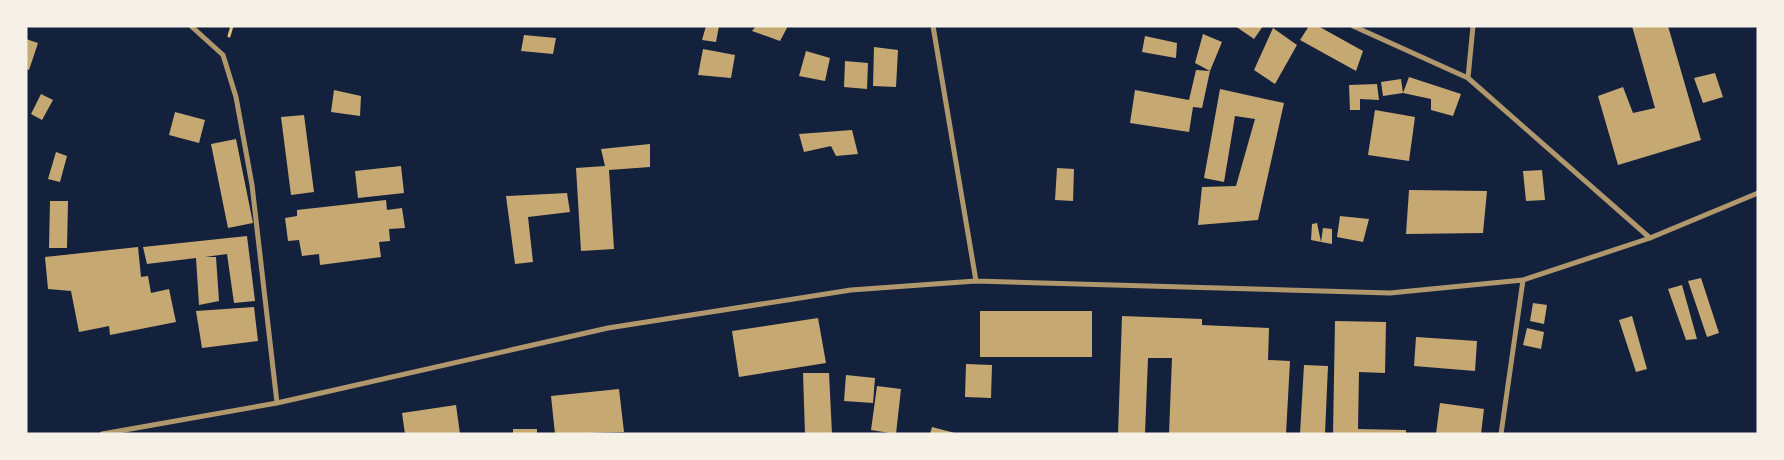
<svg xmlns="http://www.w3.org/2000/svg" width="1784" height="460" font-family="Karla,sans-serif">
	<style>
		.building { fill: #c6a872 }
		.lines { fill: none; stroke-linecap: round; stroke-linejoin: round }
		.path { stroke: #e5c07b; stroke-width: 3 }
		.minor { stroke: #b1986c; stroke-width: 5 }
	</style>
	<rect width="100%" height="100%" fill="#14213d"/>
	<!-- building -->
	<path class="building" d="M706,26H719L716,42L702,40Z
		M756,26H788L780,41L752,31Z
		M1235,26H1263L1254,39Z
		M1309,26H1318L1363,51L1356,71L1300,40Z
		M1632,26H1668L1701,140L1618,165L1598,96L1623,87L1633,113L1655,108Z
		M1273,28L1297,45L1275,84L1254,70Z
		M1203,34L1222,42L1210,71L1202,108L1193,107L1189,132L1130,123L1135,90L1189,100L1196,70L1210,71L1195,63Z
		M524,35L556,38L553,54L521,51Z
		M1145,36L1177,43L1176,58L1142,52Z
		M26,39L38,43L29,70L26,69Z
		M874,47L898,50L896,87L873,86Z
		M703,49L735,55L731,78L698,75Z
		M806,51L830,58L825,81L799,76Z
		M845,61L868,63L867,89L844,87Z
		M1715,73L1723,97L1703,103L1694,78Z
		M1409,77L1461,94L1453,116L1431,110V99L1403,93L1383,96L1381,82L1401,79L1403,93Z
		M1377,84L1379,100L1360,99V110H1350L1349,85Z
		M1220,89L1284,103L1258,220L1198,225L1202,187L1236,186L1255,119L1235,116L1224,182L1204,178Z
		M334,90L361,96L360,116L331,112Z
		M41,94L53,100L42,120L31,114Z
		M1375,110L1415,117L1409,161L1368,155Z
		M175,112L205,120L199,143L169,135Z
		M304,115L314,192L291,195L281,117Z
		M852,130L858,154L836,156L831,146L804,152L799,134Z
		M236,139L253,223L228,228L211,144Z
		M650,144V167L609,170L614,249L581,251L576,168L605,166L601,149Z
		M56,152L67,156L60,182L48,179Z
		M401,166L404,193L358,198L355,171Z
		M1057,168L1074,169L1073,201L1055,200Z
		M1542,170L1545,200L1526,201L1523,171Z
		M1409,190L1487,191L1483,233L1406,234Z
		M567,193L570,212L528,217L533,262L515,264L506,196Z
		M386,200L387,210L402,208L405,228L389,229L390,241L379,242L381,257L320,265L319,254L302,256L299,240L288,241L285,218L297,216V210Z
		M50,201H68L67,248H49Z
		M1340,216L1369,219L1363,242L1337,237Z
		M1317,223L1321,242L1311,240L1312,224Z
		M1323,228L1332,229V244L1321,242Z
		M247,236L255,301L234,303L227,254L205,257H216L219,301L199,305L196,258L147,264L143,247Z
		M138,247L141,277L148,276L151,293L169,289L176,322L110,335L109,326L79,332L71,291L48,289L45,257Z
		M1701,278L1719,333L1707,337L1688,281Z
		M1682,285L1697,339L1686,340L1668,289Z
		M1533,303L1547,305L1544,324L1530,321Z
		M254,307L258,341L202,348L196,311Z
		M980,311H1092V357H980Z
		M1122,316L1202,319V325L1269,328L1268,360L1290,361L1286,434H1169L1172,358H1148L1145,434H1118Z
		M1632,316L1647,369L1636,372L1619,320Z
		M818,318L826,363L739,377L732,331Z
		M1335,321L1386,322L1385,373L1359,372L1358,429L1406,430V434H1333Z
		M1527,328L1544,332L1541,349L1523,345Z
		M1416,337L1477,341L1475,371L1414,366Z
		M966,364L992,365L991,398L965,397Z
		M1304,365L1328,366L1325,434H1300Z
		M803,373H829L832,434H805Z
		M846,375L875,378L873,403L844,401Z
		M877,386L901,389L896,434L871,430Z
		M619,389L624,432L555,434L551,396Z
		M1440,403L1484,409L1481,434H1436Z
		M456,405L460,434H405L402,413Z
		M932,427L955,433V434H930Z
		M513,429H537V434H513Z"/>
	<g class="lines">
		<!-- path -->
		<path class="path" d="M229,36L232,26"/>
		<!-- minor -->
		<path class="minor" d="M191,26L223,55L236,97L252,185L277,403
			M933,26L976,281
			M1353,26L1468,78L1650,238
			M1468,78L1473,26
			M102,434L277,403L608,328L851,290L976,281L1390,293L1523,280L1650,238L1758,193
			M1501,434L1523,280"/>
	</g>
	<!-- border -->
	<rect width="1784" height="460" fill="none" stroke="#f6f1e7" stroke-width="55"/>
</svg>
